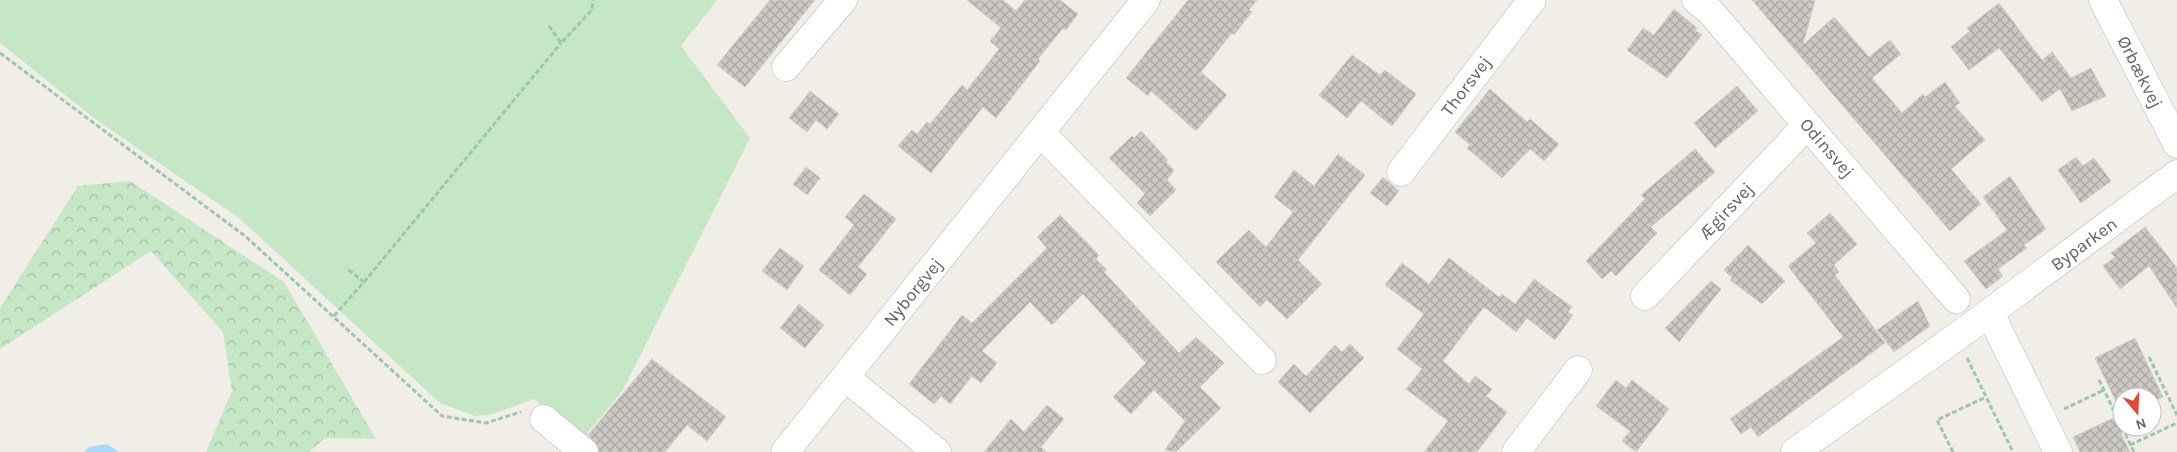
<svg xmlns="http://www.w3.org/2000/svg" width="2177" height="452" font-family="Karla,sans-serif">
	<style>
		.forest { fill: url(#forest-crowns) }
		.pitch { fill: #c5e7c5 }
		.water { fill: #abd8fd }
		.building { fill: url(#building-cross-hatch); stroke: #d5d0c6 }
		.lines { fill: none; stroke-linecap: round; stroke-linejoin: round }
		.minor-casing { stroke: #b4b7bb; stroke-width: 29 }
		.path { stroke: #9ec7aa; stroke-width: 3; stroke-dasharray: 5 2.5; stroke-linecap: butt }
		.minor { stroke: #fff; stroke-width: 28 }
		.labels { text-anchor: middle; stroke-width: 4; stroke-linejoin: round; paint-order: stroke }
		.street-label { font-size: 18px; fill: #5f6267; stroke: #fff }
	</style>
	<defs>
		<pattern id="forest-crowns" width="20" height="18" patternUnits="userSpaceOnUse" patternTransform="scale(1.25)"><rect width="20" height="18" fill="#c5e7c5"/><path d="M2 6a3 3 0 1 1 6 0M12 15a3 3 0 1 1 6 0" fill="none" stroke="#a3bfa4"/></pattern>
		<pattern id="building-cross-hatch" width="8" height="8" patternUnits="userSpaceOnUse" patternTransform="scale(1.25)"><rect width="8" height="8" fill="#ccc9c4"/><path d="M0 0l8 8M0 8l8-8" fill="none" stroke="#a9a7a3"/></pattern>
	</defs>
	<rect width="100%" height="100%" fill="#f0eee7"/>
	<!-- forest -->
	<path class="forest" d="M130,181L284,282L376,439L325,438L309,452H206L232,391L223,332L151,251L0,349V308L78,186Z"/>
	<!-- pitch -->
	<path class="pitch" d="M0,0H717L681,46L750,138L623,390L581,441L534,399L493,414L475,416L440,403L239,218L95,119L0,43Z"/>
	<!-- water -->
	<path class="water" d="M107,444L119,452H84L89,447Z"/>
	<!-- building -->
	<path class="building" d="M770,0H815L745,87L717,65Z
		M967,0H1003L1016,11L1025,0H1060L1078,14L1066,30L1063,28L1038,59L1040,61L996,118L983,107L931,173L898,146L912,130L917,134L927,122L930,124L962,85L967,90L999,49L990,41L1001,28Z
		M1188,0H1257L1249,10L1252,12L1234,35L1232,33L1201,72L1227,95L1196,131L1151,91L1148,96L1126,78Z
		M1752,0H1815L1803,45L1834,17L1869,57L1890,40L1901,54L1872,78L1902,113L1923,94L1925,97L1945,82L1960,103L1955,106L1985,140L1951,169L1981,204L1950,231Z
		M1999,3L2042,60L2052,52L2071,78L2091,68L2106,96L2072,111L2060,89L2042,102L1999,48L1969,70L1951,47L1970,31L1967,28Z
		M1674,9L1697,28L1695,30L1702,35L1667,78L1627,50L1643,28L1654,35Z
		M1352,55L1380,75L1385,70L1416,94L1392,126L1361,101L1347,118L1319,95Z
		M1737,86L1758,111L1715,148L1694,123Z
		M1490,89L1527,122L1530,119L1559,144L1544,161L1530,149L1502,178L1467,148L1470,145L1455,132Z
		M810,91L839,114L827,129L816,120L807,132L789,118Z
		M1141,131L1168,160L1166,162L1174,170L1167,180L1176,190L1150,216L1137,203L1145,194L1109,158L1132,136L1134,138Z
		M1695,149L1715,172L1651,227L1657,233L1616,276L1611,271L1602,279L1586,261L1645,199L1641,195Z
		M1338,154L1365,175L1298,260L1322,284L1287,319L1267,300L1260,307L1216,262L1249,230L1266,247L1293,212L1274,197L1294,170L1314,186Z
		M2076,157L2083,166L2094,158L2111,181L2081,203L2058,170Z
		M806,167L820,178L807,195L793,184Z
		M2010,176L2046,229L2024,245L2027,248L1998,269L2003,276L1986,289L1964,261L2007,230L1983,197Z
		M1383,177L1399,191L1387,206L1370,193Z
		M864,194L896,219L858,267L867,274L850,295L819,270L854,225L845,217Z
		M1830,213L1857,244L1834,265L1839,272L1835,275L1885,343L1758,437L1751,427L1741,434L1730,419L1843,337L1788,266L1816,243L1807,233Z
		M1060,215L1099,255L1096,259L1107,270L1104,272L1179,353L1196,337L1224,363L1200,387L1221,408L1176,452L1165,450L1185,421L1154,390L1131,414L1113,397L1146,363L1083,294L1052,325L1030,302L982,351L997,363L981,383L972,376L950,404L941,396L934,404L909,384L962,315L972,323L1047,248L1037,237Z
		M2145,227L2177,268V308L2149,266L2120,289L2103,266L2115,257L2111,253Z
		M1748,245L1785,281L1762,304L1730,280L1732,278L1724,270Z
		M780,248L804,266L787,290L762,271Z
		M1449,258L1499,297L1502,294L1515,304L1534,279L1572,307L1568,312L1573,315L1555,340L1527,318L1516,332L1484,307L1443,361L1469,384L1475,376L1492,389L1486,396L1507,412L1477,452H1424L1448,421L1406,389L1422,369L1397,349L1424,314L1385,285L1402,263L1429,284Z
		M1711,281L1721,289L1679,342L1665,328Z
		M1918,301L1930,326L1894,352L1877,330Z
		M799,304L824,325L805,348L780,328Z
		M2135,338L2163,397L2152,402V397H2122V436L2130,452H2080L2073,437L2122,414L2095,358Z
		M1350,344L1364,358L1310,413L1278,382L1294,364L1306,376L1335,345L1342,352Z
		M652,359L726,417L707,441L687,425L665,452H599L598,446L588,435Z
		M1616,380L1626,388L1632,380L1669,409L1636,452L1622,441L1630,431L1596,406Z
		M1047,405L1064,419L1041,447L1046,452H984L1011,419L1024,432Z"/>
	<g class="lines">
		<defs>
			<path id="minor" d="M1696,0L1710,11L1956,299
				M2103,0L2177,144
				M786,67L843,0
				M1041,133L1262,360
				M1401,172L1532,0
				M1645,296L1807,125
				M1990,313L2058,452
				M845,377L937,452
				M544,419L584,452
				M785,452L1146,0
				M1516,452L1578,370
				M1795,452L1966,330L2177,174"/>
		</defs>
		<!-- minor casing -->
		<use href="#minor" class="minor-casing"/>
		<!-- path -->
		<path class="path" d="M549,26L561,43L592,10L593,0
			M0,53L245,236L442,416L486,423L521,412
			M364,282L561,43
			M334,316L364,282L346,268
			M2149,357L2177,415
			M1967,358L2013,452
			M2099,380L2134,452
			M2064,409L2104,390
			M2130,445L2177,423
			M1953,452L1937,420L1986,397"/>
		<!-- minor -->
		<use href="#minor" class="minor"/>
	</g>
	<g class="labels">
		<!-- street labels -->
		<g class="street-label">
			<text transform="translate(2140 72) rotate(63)" y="6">Ørbækvej</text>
			<text transform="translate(1466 86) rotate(-53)" y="6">Thorsvej</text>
			<text transform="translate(1827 148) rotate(49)" y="6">Odinsvej</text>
			<text transform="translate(1726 211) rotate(-47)" y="6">Ægirsvej</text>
			<text transform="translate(2084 244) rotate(-36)" y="6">Byparken</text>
			<text transform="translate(913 292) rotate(-51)" y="6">Nyborgvej</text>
		</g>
	</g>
	<!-- north arrow -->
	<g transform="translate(2137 412) rotate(161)"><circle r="24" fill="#ffffff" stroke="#bfc0c2"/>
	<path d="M0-4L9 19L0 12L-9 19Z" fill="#e54738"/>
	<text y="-8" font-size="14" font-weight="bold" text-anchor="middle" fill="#5f6267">N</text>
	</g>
</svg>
